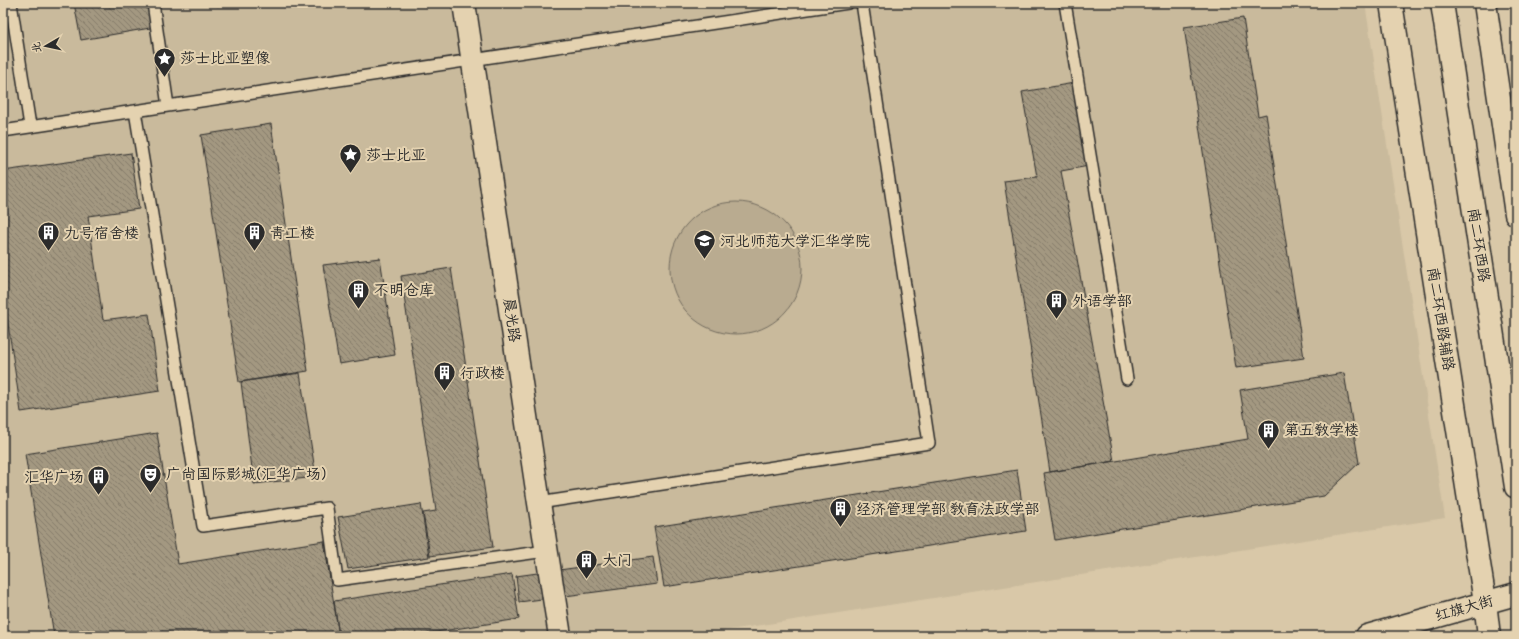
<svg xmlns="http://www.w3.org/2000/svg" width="1519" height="639" font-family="'Patrick Hand','LXGW WenKai TC',sans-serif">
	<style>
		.built { fill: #c9ba9c }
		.green { fill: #b9ab90; stroke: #726b5e }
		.building { fill: url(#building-back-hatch); stroke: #2b2b2b }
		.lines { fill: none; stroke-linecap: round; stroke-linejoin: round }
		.service-casing { stroke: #2b2b2b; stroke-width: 14 }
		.minor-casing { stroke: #2b2b2b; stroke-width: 25 }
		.secondary-casing { stroke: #2b2b2b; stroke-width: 25 }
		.trunk-casing { stroke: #2b2b2b; stroke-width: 25 }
		.service { stroke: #e4d2b0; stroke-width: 11 }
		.minor { stroke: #e4d2b0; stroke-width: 22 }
		.secondary { stroke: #e4d2b0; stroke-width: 22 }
		.trunk { stroke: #e4d2b0; stroke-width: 22 }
		.labels { text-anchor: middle; stroke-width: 4; stroke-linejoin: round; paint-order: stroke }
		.poi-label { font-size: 15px; fill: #2b2b2b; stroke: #e4d2b0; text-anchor: start }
		.street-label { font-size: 15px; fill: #2b2b2b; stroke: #e4d2b0 }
	</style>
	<defs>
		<pattern id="building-back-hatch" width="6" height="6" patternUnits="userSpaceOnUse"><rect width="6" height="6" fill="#a39881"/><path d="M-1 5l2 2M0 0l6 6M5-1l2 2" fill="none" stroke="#857c6a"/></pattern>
	</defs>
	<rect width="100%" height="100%" fill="#d9c8a8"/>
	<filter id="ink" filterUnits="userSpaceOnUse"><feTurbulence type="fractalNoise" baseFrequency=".025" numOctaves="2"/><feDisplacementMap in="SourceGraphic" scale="8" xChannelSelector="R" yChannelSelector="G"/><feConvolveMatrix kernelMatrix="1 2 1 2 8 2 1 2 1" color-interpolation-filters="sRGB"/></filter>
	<g filter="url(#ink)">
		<!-- built -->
		<path class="built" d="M3,3H1365L1445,518L691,636H3Z"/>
		<!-- green -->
		<path class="green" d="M670 268a66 66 0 1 1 132 0a66 66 0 1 1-132 0Z"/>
		<!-- building -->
		<path class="building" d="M74,3H152L156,27L81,40Z
			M217,3H240L217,6Z
			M1243,18L1258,116L1266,114L1304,358L1236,368L1184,27Z
			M1074,83L1089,166L1061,171L1114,461L1050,472L1004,181L1037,177L1022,92Z
			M271,124L308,371L239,382L201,135Z
			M131,153L139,209L88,216L103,320L149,314L160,391L21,412L3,290V171Z
			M380,258L395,355L339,364L323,265Z
			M451,268L493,547L430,556L423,513L436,511L401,276Z
			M300,373L316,477L254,484L241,382Z
			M1344,373L1359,463L1324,496L1055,540L1044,473L1248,439L1240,390Z
			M157,433L178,564L324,541L339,636H54L25,454Z
			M1017,470L1026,531L664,587L654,527Z
			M421,504L429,557L348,569L338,517Z
			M653,557L657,584L519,602L516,576Z
			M512,574L519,619L410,636H339L334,601Z"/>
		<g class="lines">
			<defs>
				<path id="service" d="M11,3L30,126
					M153,3L168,106
					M1065,3L1127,379
					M135,111L203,526L327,508L337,580L546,551
					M3,131L848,3
					M539,503L929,443L862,3"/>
				<path id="minor" d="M464,3L539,503L560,636"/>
				<path id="secondary" d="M1391,3L1485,602L1489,636
					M1367,636L1516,594"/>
				<path id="trunk" d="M1442,3L1516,487
					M1485,3L1516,214"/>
			</defs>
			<!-- service casing -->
			<use href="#service" class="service-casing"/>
			<!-- minor casing -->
			<use href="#minor" class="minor-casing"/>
			<!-- secondary casing -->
			<use href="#secondary" class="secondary-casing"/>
			<!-- trunk casing -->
			<use href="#trunk" class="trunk-casing"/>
			<!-- service -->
			<use href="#service" class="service"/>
			<!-- minor -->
			<use href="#minor" class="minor"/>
			<!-- secondary -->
			<use href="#secondary" class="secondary"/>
			<!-- trunk -->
			<use href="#trunk" class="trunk"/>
		</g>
	</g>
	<!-- icons -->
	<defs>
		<symbol id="sight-pin" viewBox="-11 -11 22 30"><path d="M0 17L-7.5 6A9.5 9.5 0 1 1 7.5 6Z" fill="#2b2b2b" stroke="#e4d2b0"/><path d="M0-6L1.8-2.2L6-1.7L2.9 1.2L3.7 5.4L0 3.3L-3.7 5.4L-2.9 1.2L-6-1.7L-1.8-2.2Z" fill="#fff"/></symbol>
		<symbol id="building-pin" viewBox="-11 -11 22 30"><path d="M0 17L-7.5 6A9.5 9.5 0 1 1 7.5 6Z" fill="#2b2b2b" stroke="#e4d2b0"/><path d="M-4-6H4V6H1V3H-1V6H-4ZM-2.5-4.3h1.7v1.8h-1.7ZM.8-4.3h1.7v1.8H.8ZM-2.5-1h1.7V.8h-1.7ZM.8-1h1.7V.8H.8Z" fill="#fff"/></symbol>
		<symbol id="university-pin" viewBox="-11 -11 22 30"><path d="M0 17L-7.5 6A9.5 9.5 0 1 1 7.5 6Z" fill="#2b2b2b" stroke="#e4d2b0"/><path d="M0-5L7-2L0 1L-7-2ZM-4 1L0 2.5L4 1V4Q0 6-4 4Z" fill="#fff"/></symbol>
		<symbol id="theatre-pin" viewBox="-11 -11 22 30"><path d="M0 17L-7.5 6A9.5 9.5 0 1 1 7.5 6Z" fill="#2b2b2b" stroke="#e4d2b0"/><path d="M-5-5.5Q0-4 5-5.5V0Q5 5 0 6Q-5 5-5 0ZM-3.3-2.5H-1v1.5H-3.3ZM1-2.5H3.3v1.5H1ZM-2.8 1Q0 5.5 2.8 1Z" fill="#fff"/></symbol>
	</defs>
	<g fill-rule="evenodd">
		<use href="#sight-pin" x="152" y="46" width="25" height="34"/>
		<use href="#sight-pin" x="338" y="142" width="25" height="34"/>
		<use href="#building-pin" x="36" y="220" width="25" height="34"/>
		<use href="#building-pin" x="242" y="220" width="25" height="34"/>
		<use href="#university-pin" x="692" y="228" width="25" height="34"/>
		<use href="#building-pin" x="346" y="278" width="25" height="34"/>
		<use href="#building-pin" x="1044" y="288" width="25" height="34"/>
		<use href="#building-pin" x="432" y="360" width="25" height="34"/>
		<use href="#building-pin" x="1256" y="418" width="25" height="34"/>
		<use href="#theatre-pin" x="138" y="462" width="25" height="34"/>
		<use href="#building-pin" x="86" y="464" width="25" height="34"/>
		<use href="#building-pin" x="828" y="496" width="25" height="34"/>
		<use href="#building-pin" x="574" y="548" width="25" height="34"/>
	</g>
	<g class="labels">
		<!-- poi labels -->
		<g class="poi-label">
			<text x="180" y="63">莎士比亚塑像</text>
			<text x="366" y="160">莎士比亚</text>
			<text x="64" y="238">九号宿舍楼</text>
			<text x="270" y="238">青工楼</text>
			<text x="720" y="246">河北师范大学汇华学院</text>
			<text x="374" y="295">不明仓库</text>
			<text x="1072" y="306">外语学部</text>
			<text x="460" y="378">行政楼</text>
			<text x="1284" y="435">第五教学楼</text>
			<text x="166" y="479">广尚国际影城(汇华广场)</text>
			<text x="84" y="482" text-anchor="end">汇华广场</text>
			<text x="856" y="514">经济管理学部 教育法政学部</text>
			<text x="602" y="565">大门</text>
		</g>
		<!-- street labels -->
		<g class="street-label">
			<text transform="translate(1479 245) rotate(81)" y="5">南二环西路</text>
			<text transform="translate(1441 319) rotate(81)" y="5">南二环西路辅路</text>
			<text transform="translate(512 320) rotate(82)" y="5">晨光路</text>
			<text transform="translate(1464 608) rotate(-16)" y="5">红旗大街</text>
		</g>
	</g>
	<!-- margin -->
	<rect width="1519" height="639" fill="none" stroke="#e4d2b0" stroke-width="16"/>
	<rect x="8" y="8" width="1503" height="623" fill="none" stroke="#2b2b2b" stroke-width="1.5" filter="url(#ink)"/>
	<!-- north arrow -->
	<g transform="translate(46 46) rotate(261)" stroke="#e4d2b0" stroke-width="3" paint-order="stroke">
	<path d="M0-3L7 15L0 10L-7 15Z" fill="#2b2b2b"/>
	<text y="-6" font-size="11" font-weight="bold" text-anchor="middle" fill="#2b2b2b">北</text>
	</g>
</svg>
